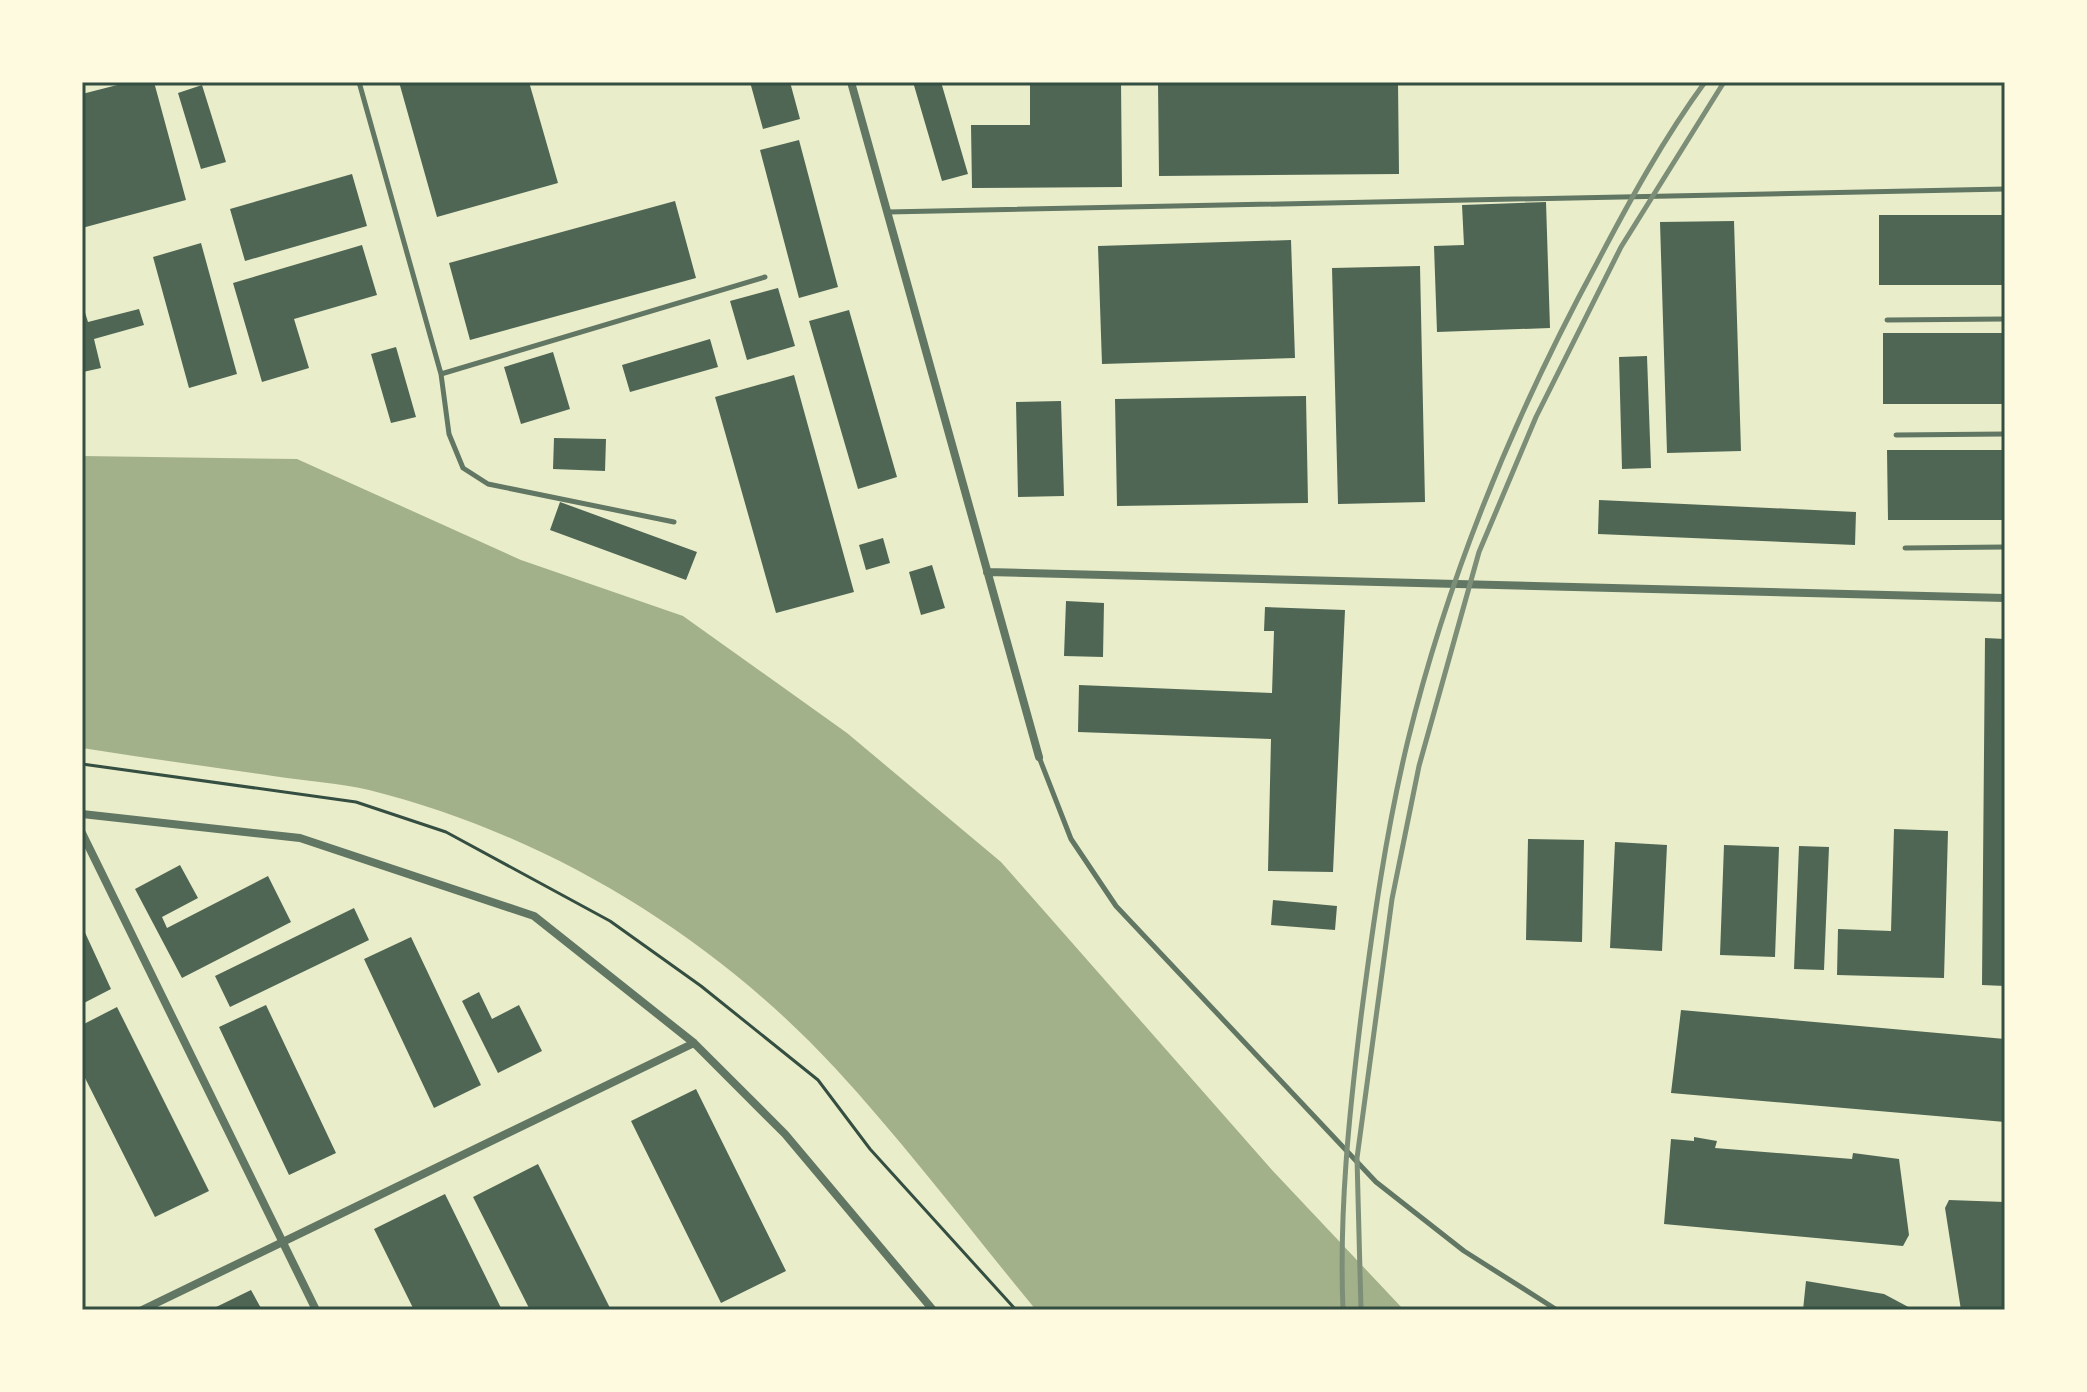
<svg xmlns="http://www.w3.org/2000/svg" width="2087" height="1392" font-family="Lora,serif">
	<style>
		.water { fill: #a3b18a }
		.building { fill: #4f6655 }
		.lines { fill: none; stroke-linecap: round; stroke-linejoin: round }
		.path { stroke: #344e41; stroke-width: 3 }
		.service { stroke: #617663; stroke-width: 5 }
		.minor { stroke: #617663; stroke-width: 8 }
		.rail { stroke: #7c8e77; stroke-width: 5 }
		.neatline { fill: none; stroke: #344e41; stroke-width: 3 }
	</style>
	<rect width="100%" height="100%" fill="#e9edc9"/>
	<!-- water -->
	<path class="water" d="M82,456L297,459L521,560L683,616L847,733L1001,862L1272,1170L1404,1310H1036C970,1230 906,1145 835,1068C712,935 546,834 369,790C338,783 305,781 273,776C210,767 146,758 82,748Z"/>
	<!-- building -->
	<path class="building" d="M129,82H154L186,200L82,228V94Z
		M399,82H529L558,183L437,217Z
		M750,82H790L800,119L763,129Z
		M913,82H941L968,174L942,181Z
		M1030,82H1121L1122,187L972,188L971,125H1030Z
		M1158,82H1398L1399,174L1159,176Z
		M202,85L226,162L201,169L178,93Z
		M799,140L838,287L799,298L760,150Z
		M352,174L367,226L245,261L230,209Z
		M675,201L696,278L470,340L449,263Z
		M1546,202L1550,328L1437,332L1434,246L1464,245L1462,205Z
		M1879,215H2005V285H1879Z
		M1734,221L1741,451L1667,453L1660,222Z
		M1291,240L1295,358L1102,364L1098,246Z
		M201,243L237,374L189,388L153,257Z
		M362,245L377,295L294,319L309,368L262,382L233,283Z
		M1420,266L1425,502L1338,504L1332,268Z
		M778,288L795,346L747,360L730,301Z
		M82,303L88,322L139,309L144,325L94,339L101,368L83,372Z
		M849,310L897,477L858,489L809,321Z
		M1883,333H2005V404H1883Z
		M710,339L718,367L630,392L622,365Z
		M396,347L416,417L391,423L371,354Z
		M553,352L570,409L521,424L504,367Z
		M1647,356L1651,468L1622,469L1619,357Z
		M794,375L854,592L776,613L715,397Z
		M1306,396L1308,503L1117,506L1115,399Z
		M1061,401L1064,496L1018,497L1016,402Z
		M554,438L606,439L605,471L553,469Z
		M1887,450H2005V520H1888Z
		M1599,500L1856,512L1855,545L1598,534Z
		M560,502L697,552L686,580L550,530Z
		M883,538L890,563L866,570L859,545Z
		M932,565L945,608L921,615L909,572Z
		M1066,601L1104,603L1103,657L1064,656Z
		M1265,607L1345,610L1333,872L1268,871L1271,739L1078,732L1079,685L1272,693L1274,631H1264Z
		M1985,638L2005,639V986L1982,985Z
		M1894,829L1948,831L1944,978L1837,975L1838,929L1891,931Z
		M1528,839L1584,840L1582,942L1526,940Z
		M1615,842L1667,845L1662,951L1610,948Z
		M1724,845L1779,847L1775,957L1720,955Z
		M1799,846L1829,847L1824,970L1794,969Z
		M180,865L198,898L162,917L167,928L268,876L291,922L182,978L135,889Z
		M1273,900L1337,906L1335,930L1271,925Z
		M354,908L369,940L230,1007L215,976Z
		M82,926L111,989L82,1004L83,970Z
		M411,937L481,1085L434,1108L364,959Z
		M479,992L492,1019L519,1005L542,1051L498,1073L462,1001Z
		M266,1005L336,1153L289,1175L219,1027Z
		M117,1007L209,1191L155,1217L82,1072V1025Z
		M1681,1010L2005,1039V1122L1671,1093Z
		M696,1089L786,1271L721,1303L631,1121Z
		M1694,1137L1717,1141L1715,1148L1852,1159L1853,1153L1899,1159L1909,1235L1903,1246L1664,1224L1671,1139L1694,1141Z
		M538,1164L611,1310H530L473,1197Z
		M445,1194L502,1310H414L374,1229Z
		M1949,1200L2005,1202V1310H1961L1945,1208Z
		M1806,1281L1884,1294L1914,1310H1803Z
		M251,1290L262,1310H210Z"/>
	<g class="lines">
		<!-- path -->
		<path class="path" d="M82,764L356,802L446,832L610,921L701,986L818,1080L870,1149L1016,1310"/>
		<!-- service -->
		<path class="service" d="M359,82L441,374L765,277
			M888,212L2005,189
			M1887,320L2005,319
			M441,374L449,434L463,468L488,484L674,522
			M1896,435L2005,434
			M1905,548L2005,547
			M1039,757L1071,839L1116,906L1376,1182L1464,1251L1557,1310"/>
		<!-- minor -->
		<path class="minor" d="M851,82L1039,757
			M987,572L2005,598
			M82,814L300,838L534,916L694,1043L785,1134L933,1310
			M82,833L316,1310
			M142,1310L694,1043"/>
		<!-- rail -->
		<path class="rail" d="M1343,1310C1339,1211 1349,1115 1361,1017C1373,924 1386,831 1408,740C1449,573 1516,412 1598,261C1630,200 1664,138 1705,82
			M1361,1310L1357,1158L1392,899L1419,766L1479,552L1536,417L1621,247L1724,82"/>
	</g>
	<!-- border -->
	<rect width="2087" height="1392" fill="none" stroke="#fefae0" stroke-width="168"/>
	<rect x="84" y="84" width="1919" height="1224" class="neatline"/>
</svg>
